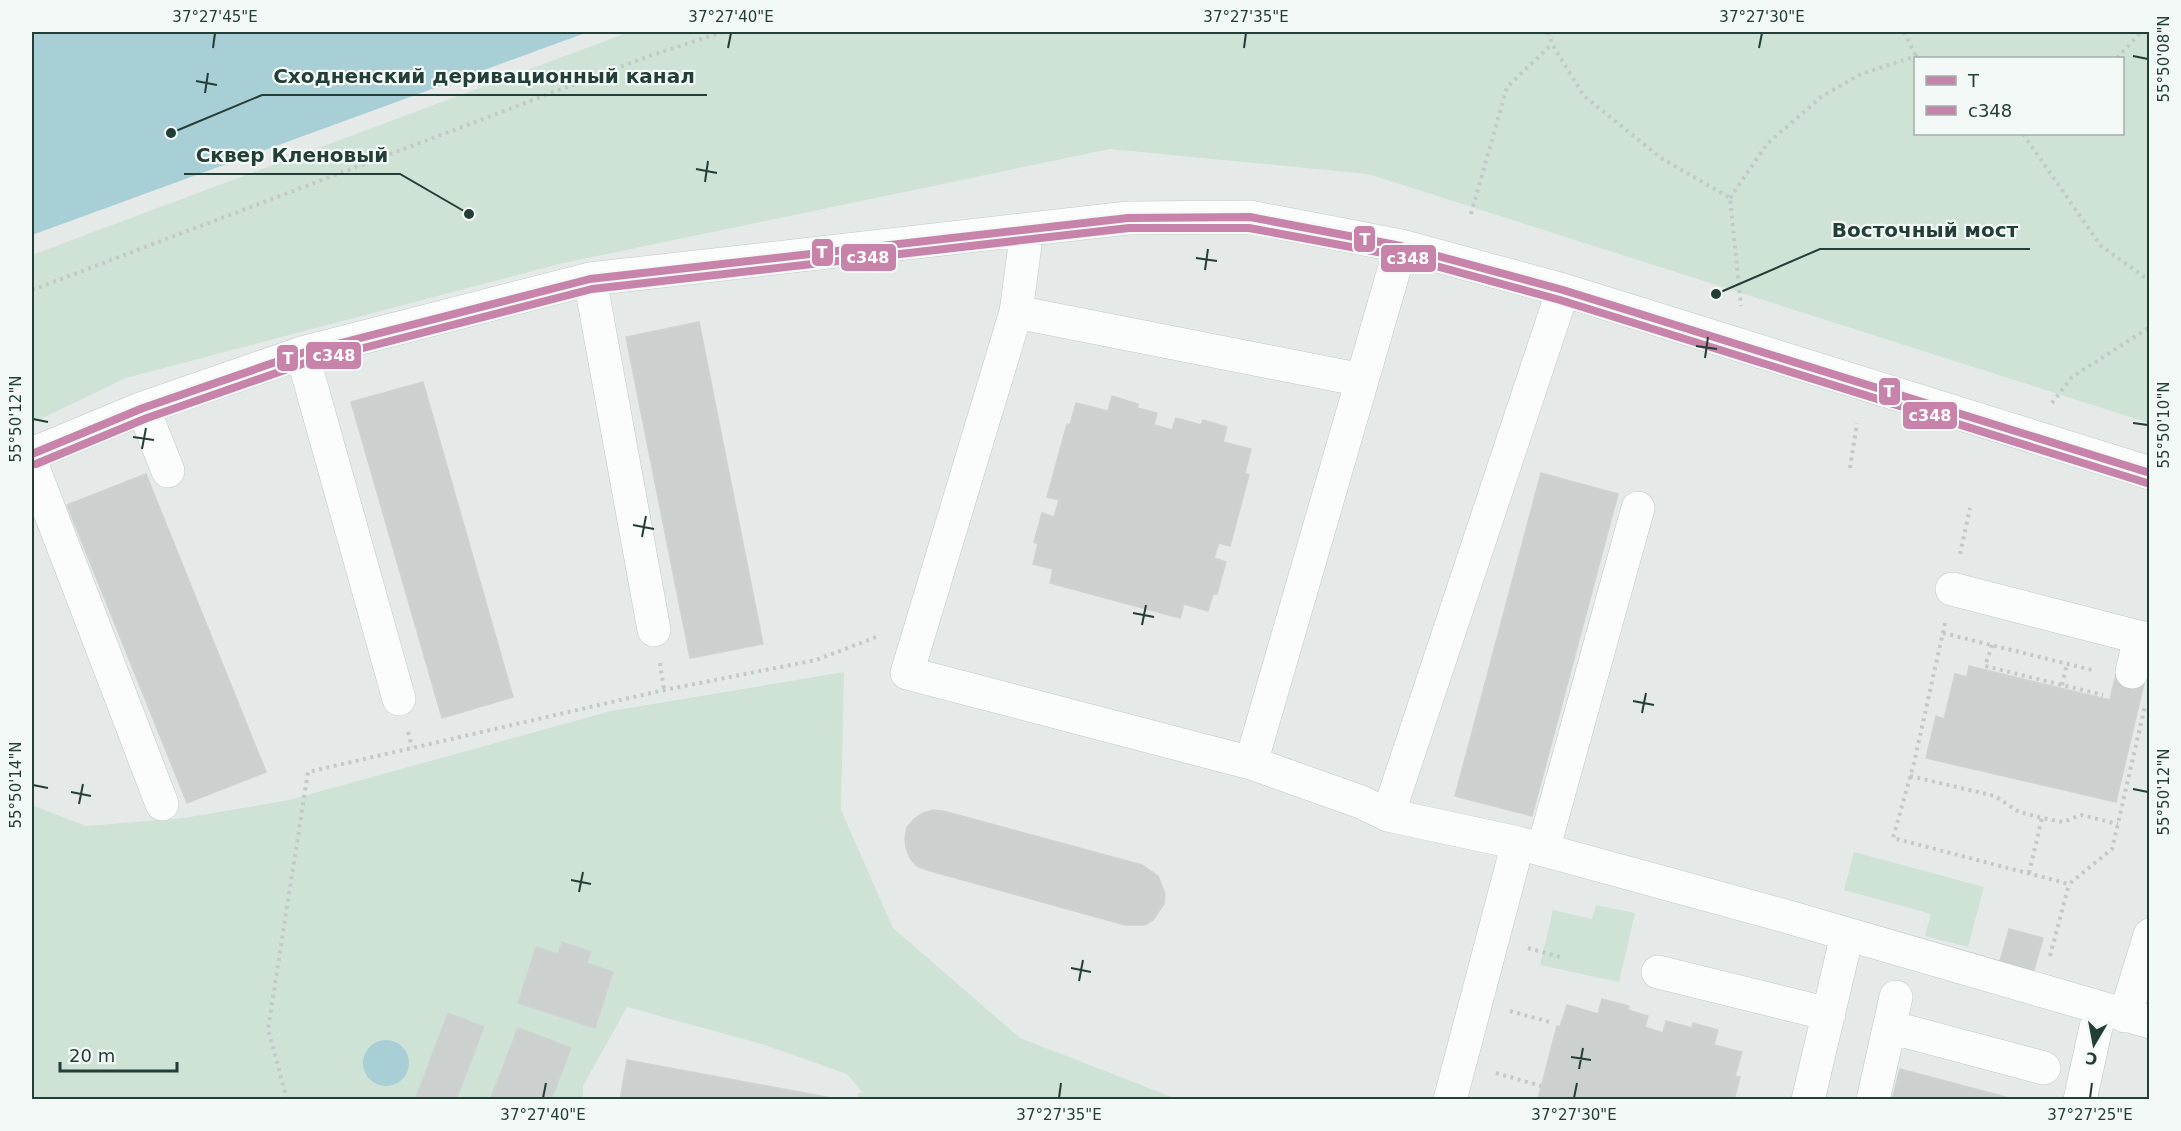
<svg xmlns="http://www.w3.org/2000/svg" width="2181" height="1131" font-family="'DejaVu Sans',sans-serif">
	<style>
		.green { fill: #cfe2d6; fill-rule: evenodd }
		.water { fill: #a8ced6 }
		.building { fill: #ccd1cf; stroke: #ced3d1; stroke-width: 1.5 }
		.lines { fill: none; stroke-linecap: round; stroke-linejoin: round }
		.minor-casing { stroke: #c2c7c5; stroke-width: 34 }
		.path { stroke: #c2cac7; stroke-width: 4; stroke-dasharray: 3 4.5; stroke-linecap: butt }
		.minor { stroke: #fbfcfc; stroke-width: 33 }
		.bus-1-casing { stroke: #f3f9f6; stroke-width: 12 }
		.bus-2-casing { stroke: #f3f9f6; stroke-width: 12 }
		.bus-1 { stroke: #c883ab; stroke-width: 8 }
		.bus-2 { stroke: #c883ab; stroke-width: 8 }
		.ticks { fill: none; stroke: #233d37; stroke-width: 2 }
		.leader { fill: none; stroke: #233d37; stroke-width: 2 }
		.callout-dot { fill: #233d37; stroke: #f3f9f6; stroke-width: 2 }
		.callout-label { font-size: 20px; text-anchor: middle; font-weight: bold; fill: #233d37; stroke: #f3f9f6; stroke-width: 4.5; stroke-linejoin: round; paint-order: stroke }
		.line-badge { stroke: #f3f9f6; stroke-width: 2 }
		.badge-label { font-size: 16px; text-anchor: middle; font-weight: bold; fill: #fff }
		.neatline { fill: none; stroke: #233d37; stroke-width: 2 }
		.ticks-label { font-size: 15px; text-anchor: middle; fill: #233d37 }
	</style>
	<rect width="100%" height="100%" fill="#e5eae8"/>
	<!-- green -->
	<path class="green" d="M629,32H2149V423L1368,174L1110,149L559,264L126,378L32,423V255ZM1916,58H2122V134H1916Z
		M844,672L841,810L893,928L1020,1038L1177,1099H857L858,1093H863L847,1074L765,1045L627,1007L583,1086V1099H32V805L86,826L184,818L289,800L611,711Z
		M1854,852L1984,887L1968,947L1925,936L1931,914L1844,890Z
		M1596,905L1635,913L1619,982L1540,965L1553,910L1592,919Z"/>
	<!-- water -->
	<path class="water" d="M32,32H588L32,235Z
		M363 1063a23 23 0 1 1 46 0a23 23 0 1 1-46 0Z"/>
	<!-- building -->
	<path class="building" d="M699,322L763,644L690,658L626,337Z
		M423,382L513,697L442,718L351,402Z
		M1112,396L1138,404L1137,408L1157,413L1154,425L1172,430L1176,418L1201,425L1203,420L1227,427L1223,442L1251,449L1245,473L1249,475L1230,546L1219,543L1214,558L1226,562L1217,594H1213L1208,611L1184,604L1180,618L1050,583L1053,569L1033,564L1038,544L1034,542L1042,513L1054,517L1059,500L1047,497L1067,424L1070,425L1076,403L1108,411Z
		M1541,473L1618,494L1532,816L1455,796Z
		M146,474L266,772L187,803L67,505Z
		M1969,666L2110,700L2117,669L2146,675L2116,802L1926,758L1936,716L1944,719L1955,674L1967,677Z
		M933,810L943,811L1142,865L1158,876L1165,894L1164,904L1153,920L1145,925H1125L927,870L917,866L910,858L906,848L905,838L907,827L914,819L923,813Z
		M2009,929L2043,938L2034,970L2000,961Z
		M562,942L591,952L587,963L613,972L595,1028L518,1003L536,947L558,954Z
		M1602,999L1629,1006L1628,1010L1648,1016L1645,1027L1663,1033L1666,1021L1692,1028L1693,1023L1718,1030L1714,1045L1742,1052L1735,1076L1740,1077L1734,1100L1538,1099L1557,1026L1560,1027L1567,1005L1598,1014Z
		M448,1013L484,1027L456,1100H415Z
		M518,1028L571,1048L551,1100H490Z
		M627,1060L842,1100H620Z
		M1900,1069L2017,1100H1892Z"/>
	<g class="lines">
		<defs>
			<path id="minor" d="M1027,230L1016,312L907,673L1251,763L1361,802L1388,815L1518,843L1785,916L2150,1022
				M590,279L654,630
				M1016,312L1362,380
				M302,353L399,699
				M143,408L168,471
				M32,454L143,408L302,353L590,279L1128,218L1250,217L1401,246L1563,290L2150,473
				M32,465L162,804
				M1952,589L2150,640
				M2132,672L2140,637
				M1251,763L1401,246
				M1388,815L1563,290
				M1543,850L1638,508
				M1658,972L1829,1014
				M2125,1016L2150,935
				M1890,1027L2044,1068
				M1450,1100L1518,843
				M1808,1100L1847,935
				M1873,1100L1896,997
				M2080,1100L2100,1009"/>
		</defs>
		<!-- minor casing -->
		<use href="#minor" class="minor-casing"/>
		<!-- path -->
		<path class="path" d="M1548,32L1552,44L1584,96L1661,158L1730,198L1741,306
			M1904,32L1916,56
			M2117,58L2141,32
			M2023,134L2101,246L2150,281
			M1730,198L1767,144L1821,97L1861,74L1916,56L1924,58
			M1471,214L1507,87L1552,44
			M32,290L649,56L723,32
			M2052,403L2072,377L2150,327
			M1850,468L1857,423
			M1960,554L1970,508
			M1945,623L1914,763L1893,838L2069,884L2112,849L2145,706
			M1943,633L2096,671
			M1992,645L1985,666L2103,695
			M660,663L664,690
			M2062,685L2067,663
			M408,732L412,747
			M1910,776L1995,796L2019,812L2042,818L2063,822L2081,815L2118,824
			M2029,873L2042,818
			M1528,948L1564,958
			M2050,956L2069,884
			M1510,1011L1553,1023
			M1496,1073L1541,1086
			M287,1100L268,1029L308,772L664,690L816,660L879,636"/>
		<!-- minor -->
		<use href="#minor" class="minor"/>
		<defs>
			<path id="bus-1" d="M32,454L143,408L302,353L590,279L1128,218L1250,217L1401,246L1563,290L2150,473"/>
			<path id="bus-2" d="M36,464L147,418L305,363L592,289L1129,228H1249L1399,256L1560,300L2147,483"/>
		</defs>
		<!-- bus-1 casing -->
		<use href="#bus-1" class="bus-1-casing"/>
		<!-- bus-2 casing -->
		<use href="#bus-2" class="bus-2-casing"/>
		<!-- bus-1 -->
		<use href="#bus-1" class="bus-1"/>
		<!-- bus-2 -->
		<use href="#bus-2" class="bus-2"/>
	</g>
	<!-- ticks -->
	<path class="ticks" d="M213,48L215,33M728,48L731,33M1244,48L1246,33M1759,48L1762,33M2133,56L2148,59M196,81L217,85M205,93L208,73M696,169L717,173M705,182L708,161M1196,258L1217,261M1205,270L1208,249M1696,346L1717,349M1705,358L1708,337M33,419L48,422M2133,423L2148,425M133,437L154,440M142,449L146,428M633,525L654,529M642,537L646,516M1133,613L1154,617M1142,625L1146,605M1633,701L1654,705M1642,713L1646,693M33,785L48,788M2133,789L2148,792M71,792L91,796M79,804L83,784M571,880L591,884M579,892L583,872M1071,968L1091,972M1079,981L1083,960M1571,1057L1591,1060M1579,1069L1583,1048M543,1098L546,1083M1059,1098L1061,1083M1574,1098L1577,1083M2090,1098L2092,1083"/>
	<!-- callouts -->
	<path class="leader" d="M171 133L262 95H707M469 214L400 174H184M1716 294L1820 249H2030"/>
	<g class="callout-dot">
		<circle cx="171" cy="133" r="6"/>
		<circle cx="469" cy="214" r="6"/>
		<circle cx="1716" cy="294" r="6"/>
	</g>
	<g class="callout-label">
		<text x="484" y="83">Сходненский деривационный канал</text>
		<text x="292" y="162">Сквер Кленовый</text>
		<text x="1925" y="237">Восточный мост</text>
	</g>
	<g class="line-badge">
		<rect x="1353" y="225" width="23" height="28" rx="6" fill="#c883ab"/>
		<rect x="811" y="238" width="23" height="29" rx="6" fill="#c883ab"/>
		<rect x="840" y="243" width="57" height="29" rx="6" fill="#c883ab"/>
		<rect x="1380" y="244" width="57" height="29" rx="6" fill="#c883ab"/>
		<rect x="305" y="341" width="57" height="29" rx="6" fill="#c883ab"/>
		<rect x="276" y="344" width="23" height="28" rx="6" fill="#c883ab"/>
		<rect x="1878" y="377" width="23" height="29" rx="6" fill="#c883ab"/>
		<rect x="1902" y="401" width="56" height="29" rx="6" fill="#c883ab"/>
	</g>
	<g class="badge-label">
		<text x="1365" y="245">Т</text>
		<text x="822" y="258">Т</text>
		<text x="868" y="263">с348</text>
		<text x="1408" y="264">с348</text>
		<text x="334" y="361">с348</text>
		<text x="288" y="364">Т</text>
		<text x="1889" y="397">Т</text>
		<text x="1930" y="421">с348</text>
	</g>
	<!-- border -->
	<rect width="2181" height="1131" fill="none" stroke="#f3f9f6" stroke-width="66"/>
	<!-- legend -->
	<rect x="1914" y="57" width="210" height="78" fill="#f3f9f6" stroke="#a0aeaa" stroke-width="1.5"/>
	<rect x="1926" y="76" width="30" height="9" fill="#c883ab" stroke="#a0aeaa" stroke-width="1.5"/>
	<text x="1968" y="87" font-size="18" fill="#233d37">Т</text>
	<rect x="1926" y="106" width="30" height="9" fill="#c883ab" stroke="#a0aeaa" stroke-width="1.5"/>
	<text x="1968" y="117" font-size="18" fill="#233d37">с348</text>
	<!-- north arrow -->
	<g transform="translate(2094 1044) rotate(190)" stroke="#f3f9f6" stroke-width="4.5" paint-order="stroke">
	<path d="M0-4.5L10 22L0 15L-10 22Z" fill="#233d37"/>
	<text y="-9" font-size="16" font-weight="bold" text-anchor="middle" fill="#233d37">С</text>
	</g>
	<!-- scale -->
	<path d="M60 1062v9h117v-9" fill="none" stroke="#233d37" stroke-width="3"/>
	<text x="69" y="1062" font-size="18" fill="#233d37" stroke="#f3f9f6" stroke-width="4.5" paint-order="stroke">20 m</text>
	<rect x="33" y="33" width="2115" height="1065" class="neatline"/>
	<g class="ticks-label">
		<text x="215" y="22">37°27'45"E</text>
		<text x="731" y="22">37°27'40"E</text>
		<text x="1246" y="22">37°27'35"E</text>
		<text x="1762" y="22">37°27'30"E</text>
		<text transform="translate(2164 59) rotate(-90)" y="5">55°50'08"N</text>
		<text transform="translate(16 419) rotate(-90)" y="5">55°50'12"N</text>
		<text transform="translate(2164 425) rotate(-90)" y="5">55°50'10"N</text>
		<text transform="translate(16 785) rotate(-90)" y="5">55°50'14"N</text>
		<text transform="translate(2164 792) rotate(-90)" y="5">55°50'12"N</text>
		<text x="543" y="1120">37°27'40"E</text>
		<text x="1059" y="1120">37°27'35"E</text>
		<text x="1574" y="1120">37°27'30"E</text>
		<text x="2090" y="1120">37°27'25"E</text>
	</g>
</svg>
